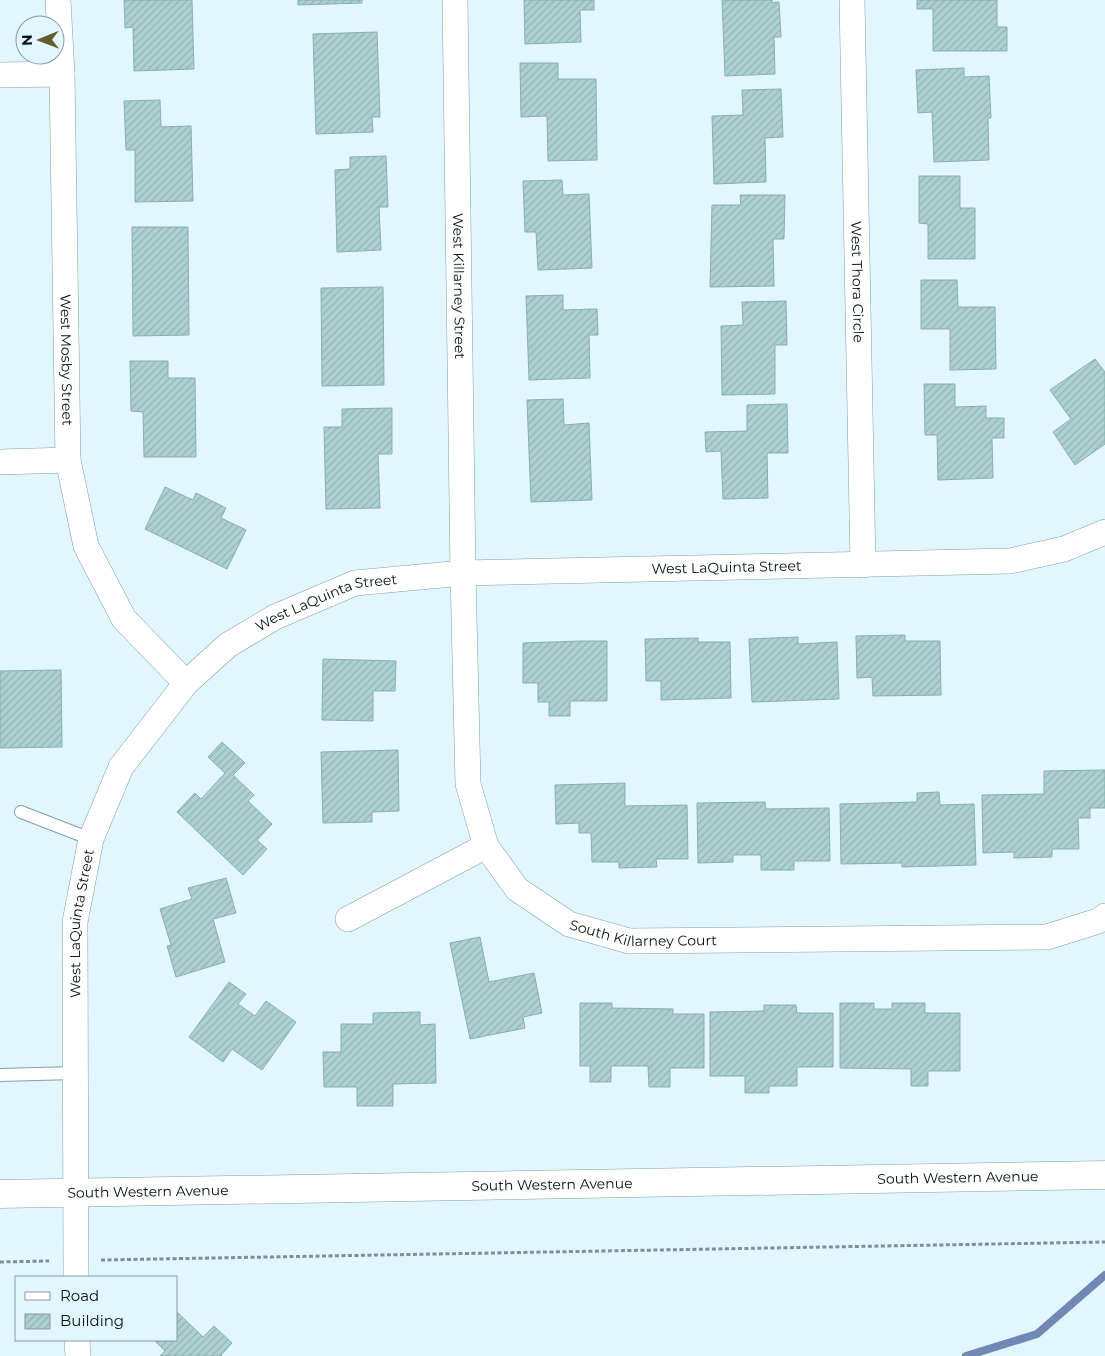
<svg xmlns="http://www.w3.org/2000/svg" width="1105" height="1356" font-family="Montserrat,sans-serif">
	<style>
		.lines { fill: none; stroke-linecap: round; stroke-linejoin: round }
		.stream { stroke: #7187b4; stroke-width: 8 }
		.building { fill: url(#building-hatch); stroke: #8aaeae }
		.service-casing { stroke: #7f9fa9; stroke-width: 14 }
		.minor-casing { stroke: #7f9fa9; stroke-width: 26 }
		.tertiary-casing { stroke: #7f9fa9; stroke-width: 29 }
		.path { stroke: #7f8f95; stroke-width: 3; stroke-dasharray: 4 2.5; stroke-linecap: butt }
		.service { stroke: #fff; stroke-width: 12 }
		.minor { stroke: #fff; stroke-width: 25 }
		.tertiary { stroke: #fff; stroke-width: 28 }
		.labels { text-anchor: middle; stroke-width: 4; stroke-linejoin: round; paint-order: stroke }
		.street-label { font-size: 14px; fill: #051115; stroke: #e2f6fd }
	</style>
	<defs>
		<pattern id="building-hatch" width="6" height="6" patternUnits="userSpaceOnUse" patternTransform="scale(1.25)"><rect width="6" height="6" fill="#add1d2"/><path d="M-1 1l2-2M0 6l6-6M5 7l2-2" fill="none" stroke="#93b2b3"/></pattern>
	</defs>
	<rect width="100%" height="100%" fill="#e2f6fd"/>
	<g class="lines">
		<!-- stream -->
		<path class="stream" d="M966,1356L1037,1334L1105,1275"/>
	</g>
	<!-- building -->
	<path class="building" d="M124,0H192L194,69L134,71L133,27L125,28Z
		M298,0H362V3L298,5Z
		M524,0H594V10H580L581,42L525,44Z
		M722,0H772V3L779,2L781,37H774L775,74L725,76Z
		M917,0H997V27H1007V51H933V9H917Z
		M377,32L380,117H372L373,132L316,134L313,34Z
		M520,63H558V79H596L597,160L548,161L547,116L521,117Z
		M964,68V77L989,76L991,118H988L989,160L934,162L932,112L918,113L916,70Z
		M781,89L783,137L765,138L766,182L714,184L712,116L743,115L742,90Z
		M160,100L161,127L191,126L193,201L135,202V150H126L124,101Z
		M386,156L388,207H379L381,250L337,252L335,170L350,169V157Z
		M919,176H960V208H975V259H928V224L919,223Z
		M562,180L563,195L589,194L592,268L538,270L536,232H525L523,181Z
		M740,195H785L784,239H773L774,286L710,287L712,205H741Z
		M132,227H188L189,335L133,336Z
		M921,280H957L958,307H995L996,369L950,370V329H921Z
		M383,287L384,385L322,386L321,288Z
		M563,295V310L597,309L598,335H589L590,378L529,380L526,296Z
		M786,301L787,345H775V394L722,395L721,326L743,325L742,302Z
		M1095,359L1105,372V444L1075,465L1053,432L1071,419L1050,390Z
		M130,361H168V378H195L196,457H144L143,412L131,411Z
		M924,384H955V407L986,406V418H1004V438H992L993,478L938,480L937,435H925Z
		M563,399L564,425L589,423L592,500L531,502L527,400Z
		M787,404L788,453H767L768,498L723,499L721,451L706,452L705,432L747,431V405Z
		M392,408V454H378L380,508L326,509L324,427H342V409Z
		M165,487L193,500L196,493L226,508L221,518L246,530L227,569L145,529Z
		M905,635V641H940L941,695L873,696L872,677L857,678L856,636Z
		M798,637V644L837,642L839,699L752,702L749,639Z
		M698,638V642H730L731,698L661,700V681H646L645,639Z
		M580,641H607V701H570V716H549V702H538V683H523V643Z
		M323,659L396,661L395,691H373V721L322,720Z
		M61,670L62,747L0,748V671Z
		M222,742L245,763L233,775L254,795L248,801L272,824L257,840L267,849L243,875L177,812L195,793L201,799L225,773L208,757Z
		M398,750L399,811L372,812V822L323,823L321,752Z
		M1105,770V808H1090V818H1078L1079,849H1052V857L1014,858V852L983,853L982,795L1044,794V771Z
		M625,783V806L687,805L688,859H656L657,867L619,868V862H592L591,833H579V823L556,824L555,785Z
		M939,792L940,805L974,804L976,865L902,867V863L841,864L840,804L917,802V793Z
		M765,802L766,809L829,808L830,861H794V870H761V855H733V862L698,863L697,803Z
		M226,878L236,913L213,919L225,962L176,977L167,946L171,945L160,909L192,899L188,888Z
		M480,937L489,982L534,973L542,1013L523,1017L525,1028L470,1039L450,943Z
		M229,982L246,994L238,1004L255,1016L266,1001L296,1022L262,1070L232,1049L223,1062L189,1037Z
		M580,1003H612V1008L673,1009V1014H704V1068H670V1087H649L648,1066H611V1082H590V1066H580Z
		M840,1003H874V1009H892V1003H925V1013H960V1071H928V1086H911V1069L840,1068Z
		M764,1005H796L797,1013H833V1067H797V1086H769V1093H745V1076H710V1012L764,1011Z
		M420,1012V1025L435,1024L436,1083L393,1084V1106H357V1087H324L323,1052H341V1024H373V1013Z
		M176,1311L203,1337L214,1326L232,1343L221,1355L222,1356H160L165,1351L154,1340H176Z"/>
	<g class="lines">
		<defs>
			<path id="service" d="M21,812L91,839
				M0,1075L74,1073"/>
			<g id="minor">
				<path id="s1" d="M58,0L62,74L68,460L86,546L124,619L186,683"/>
				<path id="s2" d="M455,0L463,573L468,784L486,846L517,889L569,924L629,941L1047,937L1098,921L1105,916"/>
				<path id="s3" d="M852,0L863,565"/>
				<path d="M0,75L62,74"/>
				<path d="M0,462L68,460"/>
				<path d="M348,919L486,846"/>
				<path id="s4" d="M76,1277L75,922L91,839L121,767L186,683L228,645L275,617L355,583L463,573L1010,561L1064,549L1105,532"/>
				<path d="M77,1340L78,1356"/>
			</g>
			<g id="tertiary">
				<path id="s5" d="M0,1194L1105,1175"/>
			</g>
		</defs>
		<!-- service casing -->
		<use href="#service" class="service-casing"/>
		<!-- minor casing -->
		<use href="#minor" class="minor-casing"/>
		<!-- tertiary casing -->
		<use href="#tertiary" class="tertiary-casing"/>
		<!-- path -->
		<path class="path" d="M101,1260L1105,1242
			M0,1262L49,1261"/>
		<!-- service -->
		<use href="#service" class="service"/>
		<!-- minor -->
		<use href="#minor" class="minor"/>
		<!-- tertiary -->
		<use href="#tertiary" class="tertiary"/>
	</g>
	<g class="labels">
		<!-- street labels -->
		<g class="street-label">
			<text dy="5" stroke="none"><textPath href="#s3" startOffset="282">West Thora Circle</textPath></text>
			<text dy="5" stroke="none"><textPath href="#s2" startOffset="286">West Killarney Street</textPath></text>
			<text dy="5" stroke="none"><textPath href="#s1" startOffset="360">West Mosby Street</textPath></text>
			<text dy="5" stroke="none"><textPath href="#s4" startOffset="1194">West LaQuinta Street</textPath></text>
			<text dy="5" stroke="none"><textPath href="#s4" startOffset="789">West LaQuinta Street</textPath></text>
			<text dy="5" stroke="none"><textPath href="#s4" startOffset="354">West LaQuinta Street</textPath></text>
			<text dy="5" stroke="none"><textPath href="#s2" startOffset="1040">South Killarney Court</textPath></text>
			<text dy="5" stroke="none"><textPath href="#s5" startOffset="958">South Western Avenue</textPath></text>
			<text dy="5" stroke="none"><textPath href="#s5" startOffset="552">South Western Avenue</textPath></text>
			<text dy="5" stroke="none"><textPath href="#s5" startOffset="148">South Western Avenue</textPath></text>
		</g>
	</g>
	<!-- legend -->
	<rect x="15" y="1276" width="162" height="65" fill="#e2f6fd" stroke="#8a9aa0"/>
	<rect x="25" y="1292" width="25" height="8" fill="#ffffff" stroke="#8a9aa0"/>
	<text x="60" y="1301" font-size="15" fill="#051115">Road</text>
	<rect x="25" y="1314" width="25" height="15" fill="url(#building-hatch)" stroke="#8a9aa0"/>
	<text x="60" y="1326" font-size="15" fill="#051115">Building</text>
	<!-- north arrow -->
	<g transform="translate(40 40) rotate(269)"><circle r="24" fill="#e2f6fd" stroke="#8a9aa0"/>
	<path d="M0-4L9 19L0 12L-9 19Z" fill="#635f2c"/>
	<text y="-8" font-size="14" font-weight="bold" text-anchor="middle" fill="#051115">N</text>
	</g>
</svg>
